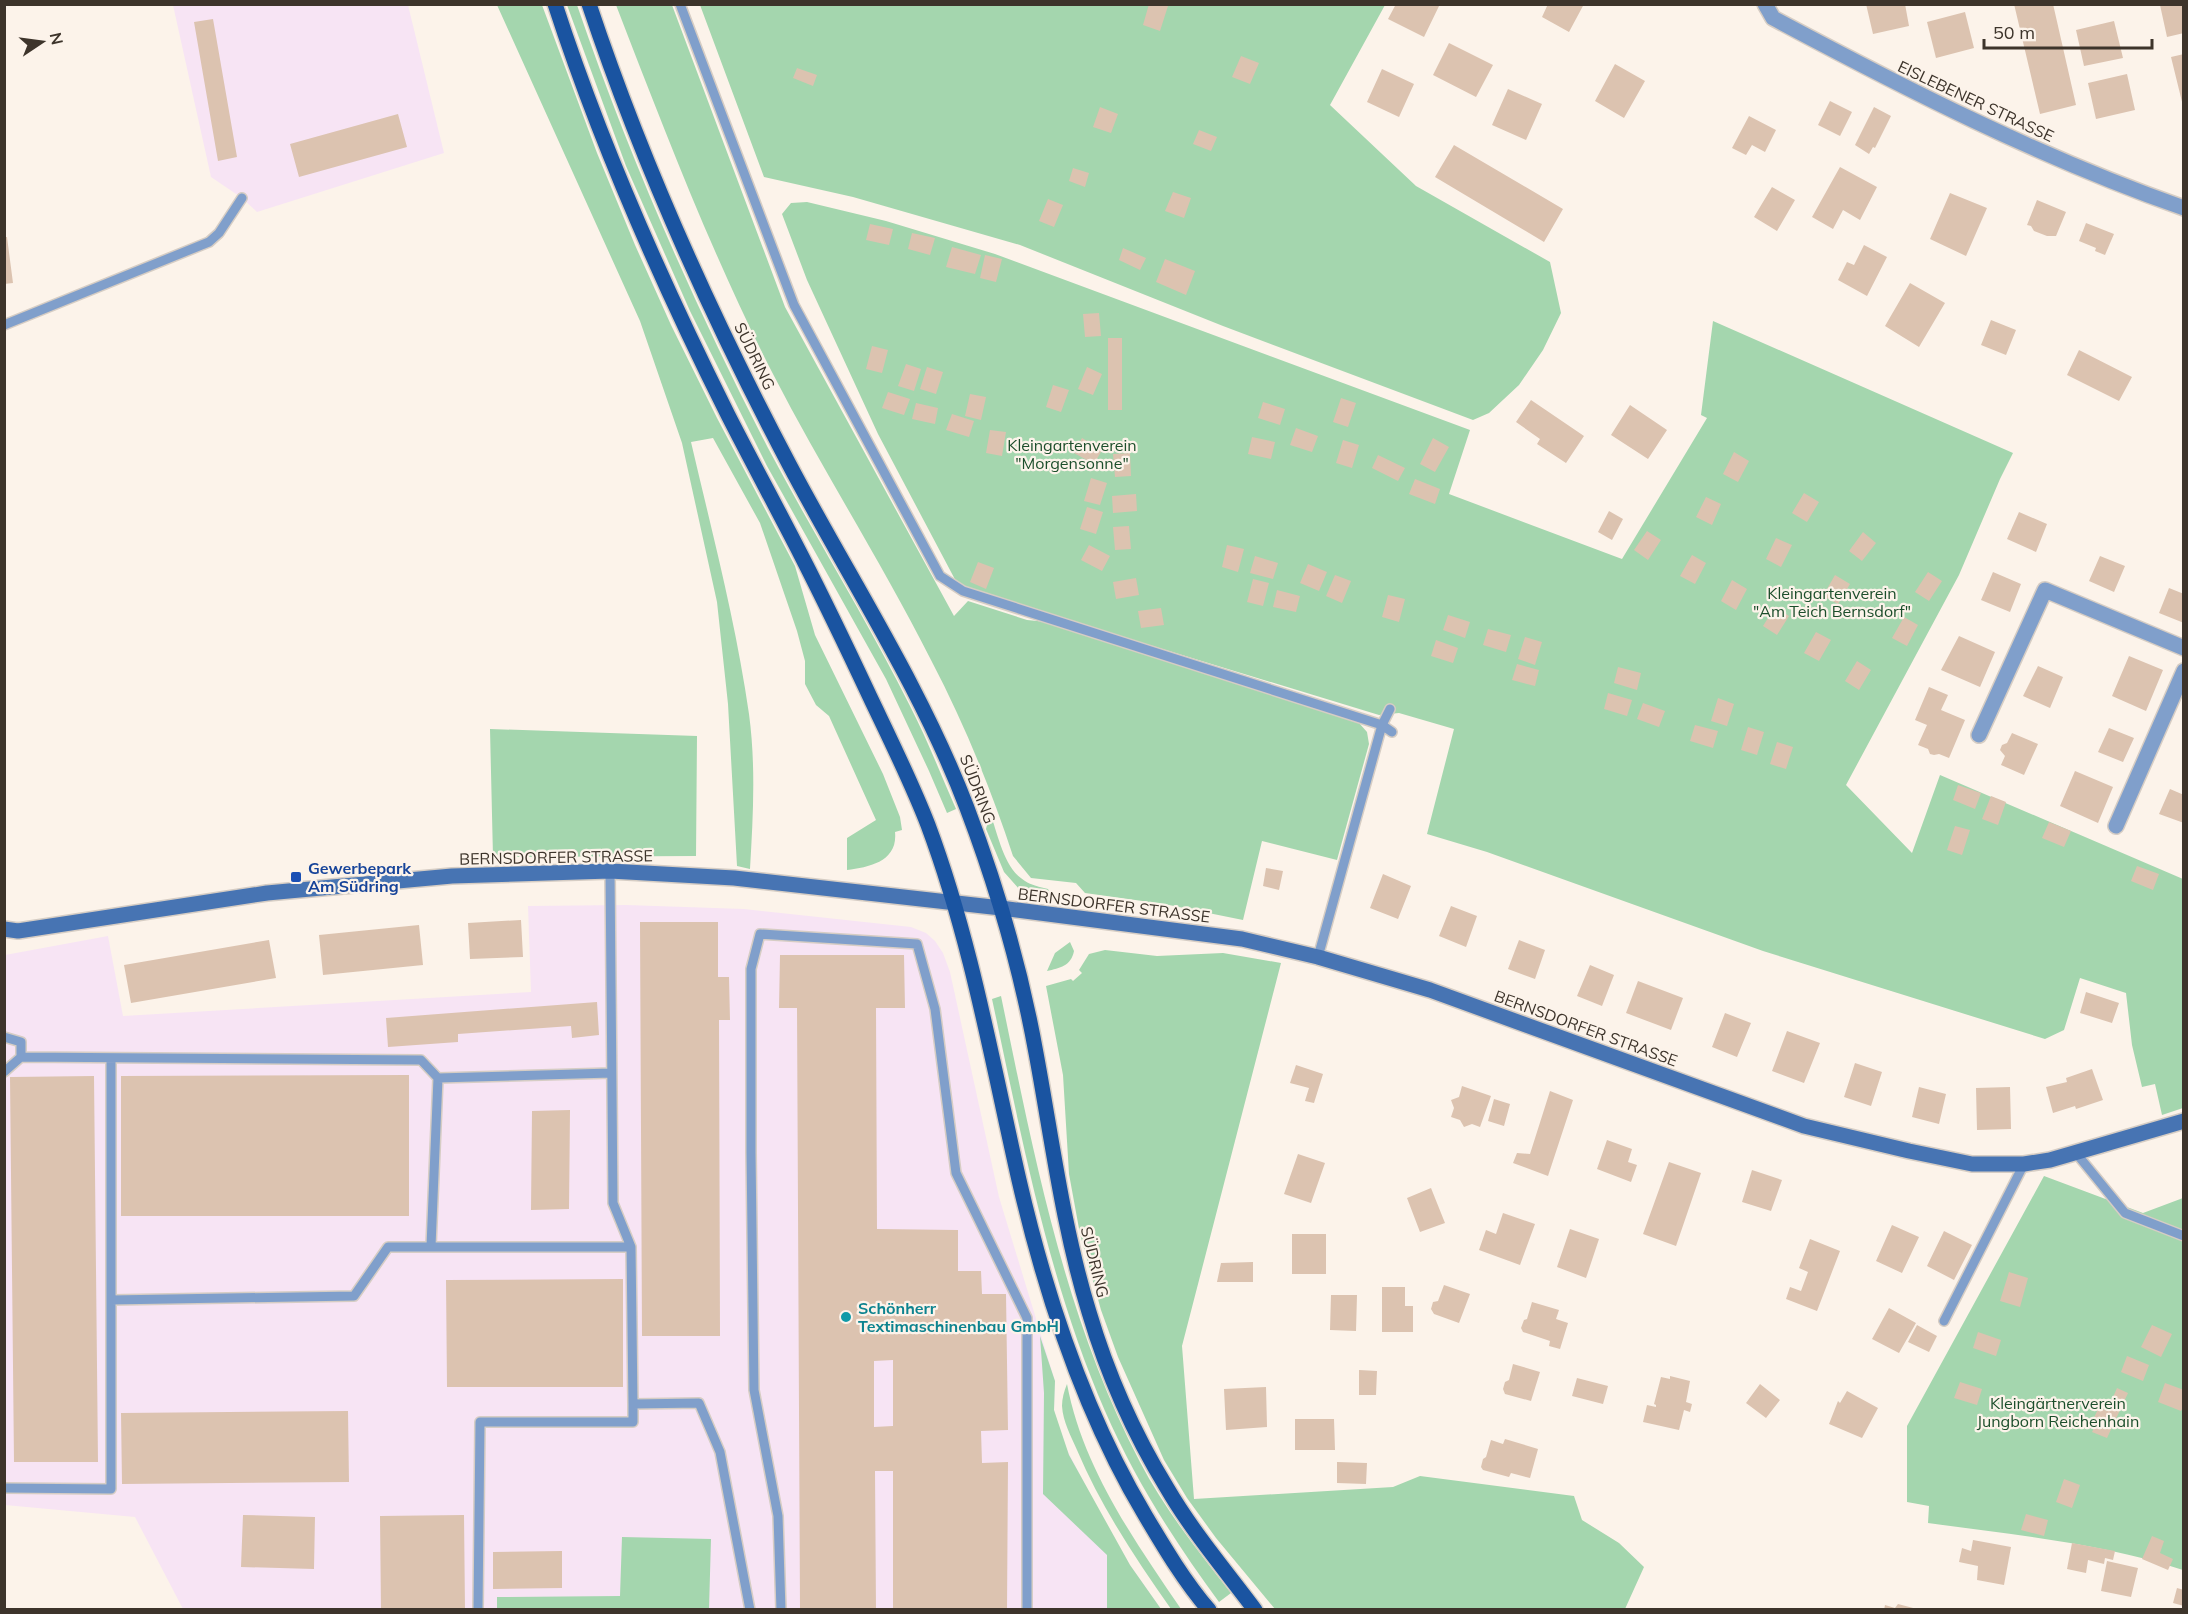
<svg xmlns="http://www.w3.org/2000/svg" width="2188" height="1614" font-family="Mulish,sans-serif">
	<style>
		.industrial { fill: #f7e4f4 }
		.green { fill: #a4d6ae }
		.building { fill: #dcc3b0; fill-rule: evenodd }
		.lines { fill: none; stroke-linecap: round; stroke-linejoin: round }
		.lane-casing { stroke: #d6cdc4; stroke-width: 12 }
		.street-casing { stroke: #d6cdc4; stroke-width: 18 }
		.secondary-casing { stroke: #d6cdc4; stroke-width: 18 }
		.primary-casing { stroke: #d6cdc4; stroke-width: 18 }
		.lane { stroke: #809fcb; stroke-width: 9 }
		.street { stroke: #809fcb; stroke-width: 15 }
		.secondary { stroke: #4774b3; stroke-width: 15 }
		.primary { stroke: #1a54a1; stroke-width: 15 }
		.transit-dot { fill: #1a4fb4; stroke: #fcf3ea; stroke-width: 2 }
		.culture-dot { fill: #0f9aa8; stroke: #fcf3ea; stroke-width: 2 }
		.labels { text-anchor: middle; stroke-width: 4.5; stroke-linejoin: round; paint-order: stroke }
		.street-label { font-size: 16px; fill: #3d342b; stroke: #fcf3ea }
		.park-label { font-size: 16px; fill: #1c4e2b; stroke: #fcf3ea }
		.transit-label { font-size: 16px; font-weight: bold; fill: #164399; stroke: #fcf3ea; text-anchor: start }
		.culture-label { font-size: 16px; font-weight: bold; fill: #0d838f; stroke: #fcf3ea; text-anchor: start }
	</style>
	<rect width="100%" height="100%" fill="#fcf3ea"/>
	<!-- industrial -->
	<path class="industrial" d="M173,5H408L444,153L257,212L242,198L211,177Z
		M626,905L744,909L911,927L926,933L935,941L943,953L950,972L999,1197L1055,1381L1054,1410L1063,1442L1101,1515L1130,1565L1161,1609H183L135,1517L5,1505V955L108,936L123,1016L531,992L528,906Z"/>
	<!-- green -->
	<path class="green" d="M497,5H542L597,153L635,245L671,325L717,418L795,566L815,635L883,774L900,817L902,830L895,832C898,861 870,867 847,870V838L876,820L829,716L816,705L805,684V661L797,631L760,523L713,438L691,442C712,532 736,623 749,714C756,766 753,818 750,869L737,866L728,704L717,602L682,443L640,321Z
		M567,5H577C629,157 694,305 768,448C814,535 866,618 910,706C927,739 941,775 956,809L947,813L929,771L886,679L767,466L690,311L626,166Z
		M616,5H672L785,307L954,616L968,601L1027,620L1047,622L1359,723L1367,732L1369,744L1337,860L1262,841L1243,920L1164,904L1085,893L1076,883L1031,878L1013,856C991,789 964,723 931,660C882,563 823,471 773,374C712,255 664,129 616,5Z
		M700,5H1385L1330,105L1416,186L1550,262L1561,313L1543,350L1519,385L1489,413L1473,420L1223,326L1020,245L853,197L764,177Z
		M807,202L886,221L995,254L1470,430L1449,494L1622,559L1707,418L1701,415L1713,321L2013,453L2000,479L1959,575L1846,785L1912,853L1940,775L2183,879V1108L2162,1115L2155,1084L2142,1087L2132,1045L2126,993L2080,978L2064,1030L2045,1039L1763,951L1487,852L1427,834L1454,729L1399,713L1379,715L959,587L878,434L807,280L782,214L791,203Z
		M490,729L697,736L696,856L493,857Z
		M990,813C998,834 1004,869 1025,881C1031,885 1040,887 1048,889L1052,897L1029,893L1019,889L1004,872L986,829Z
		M1070,942L1074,951C1071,966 1060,968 1047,971L1055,953Z
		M1105,950L1157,956L1223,953L1281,963L1182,1346L1194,1499L1393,1487L1420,1476L1574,1496L1582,1520L1619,1543L1644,1567L1625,1609H1275L1216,1538L1187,1498L1164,1460L1118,1357L1101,1310L1080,1234L1069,1174L1063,1075L1046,986L1071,979L1073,981L1082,973L1079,970L1089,954Z
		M1001,996C1034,1155 1064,1317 1140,1462C1165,1510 1198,1551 1231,1593L1219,1602C1175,1542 1135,1480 1105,1411C1048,1280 1022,1138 992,999Z
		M2044,1176L2143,1213L2183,1198V1570C2101,1543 2014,1535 1928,1523L1929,1506L1907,1502V1426Z
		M1040,1336L1055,1381L1054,1410L1069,1455L1130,1565L1161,1609H1107V1555L1043,1494L1044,1393Z
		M1067,1384C1083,1468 1134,1540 1181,1609H1171C1136,1559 1101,1507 1077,1450C1071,1436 1063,1422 1062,1406C1062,1399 1064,1391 1067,1384Z
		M622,1537L711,1539L709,1609H497V1597L620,1596Z"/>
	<!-- building -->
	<path class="building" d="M1149,4L1168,6L1160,31L1143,25Z
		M1396,4H1440L1424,37L1388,19Z
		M1548,4H1584L1569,32L1542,17Z
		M1866,4H1905L1909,26L1873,34Z
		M2014,4H2053L2076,105L2040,114Z
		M2160,5H2184V33L2167,37Z
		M1965,12L1974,48L1936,58L1927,22Z
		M213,19L237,157L218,161L194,22Z
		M2114,21L2123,58L2084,66L2076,30Z
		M1449,43L1493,65L1476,97L1433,75Z
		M2184,54V106H2183L2171,57Z
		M1241,56L1259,63L1250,84L1232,77Z
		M1615,64L1645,81L1624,118L1595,101Z
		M797,68L817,75L813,86L793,78Z
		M1382,69L1414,84L1399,117L1367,102Z
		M2127,74L2135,110L2096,119L2088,83Z
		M1508,89L1542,104L1526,140L1492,125Z
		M1830,101L1852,112L1840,136L1818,125Z
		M1100,107L1118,114L1111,133L1093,127Z
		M1874,107L1891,116L1875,148L1873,147L1869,154L1855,145Z
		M398,114L407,147L299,177L290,144Z
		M1749,116L1776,130L1765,152L1752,145L1746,155L1732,148Z
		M1199,130L1217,137L1211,151L1193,144Z
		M1454,145L1563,209L1544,242L1435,177Z
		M1840,167L1877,187L1860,220L1843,210L1833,229L1812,217Z
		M1073,168L1089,173L1085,187L1069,181Z
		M1772,187L1795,200L1777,231L1754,217Z
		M1173,192L1191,198L1184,218L1165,211Z
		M1950,193L1987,208L1966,256L1930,239Z
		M1048,199L1063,205L1054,227L1039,221Z
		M2037,200L2066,212L2056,236H2047L2034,231L2031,226L2027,225Z
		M2086,223L2114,234L2105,255L2095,251L2096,248L2079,241Z
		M870,224L893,229L889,245L866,240Z
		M912,233L935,238L930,255L908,249Z
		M4,237H7L13,283L4,284Z
		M1864,245L1887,257L1867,296L1838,280L1847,262L1854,265Z
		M952,247L981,255L975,274L946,267Z
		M1123,248L1146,258L1140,270L1119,260Z
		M985,255L1002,259L996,282L980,278Z
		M1165,259L1195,271L1186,295L1156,282Z
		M1910,283L1945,303L1919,347L1885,326Z
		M1099,313L1101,336L1085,337L1083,314Z
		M1991,320L2016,330L2006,355L1981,345Z
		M1108,338H1122V410H1108Z
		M872,346L888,350L882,373L866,369Z
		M2079,350L2132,377L2119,401L2067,375Z
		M906,364L921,369L914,391L898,386Z
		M927,367L943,372L936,394L920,389Z
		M1087,367L1102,374L1093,395L1078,389Z
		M1053,385L1069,390L1061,412L1046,407Z
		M888,392L910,399L904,415L882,408Z
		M970,394L986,397L981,420L965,416Z
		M1341,398L1356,403L1348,427L1333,422Z
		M1531,400L1584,436L1566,463L1537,444L1540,439L1516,422Z
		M1263,402L1285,409L1280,425L1258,418Z
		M916,403L938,408L935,424L912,419Z
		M1630,405L1667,430L1648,459L1611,435Z
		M952,414L974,421L969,437L946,430Z
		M1296,428L1318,436L1312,452L1290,445Z
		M990,430L1006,432L1002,456L986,453Z
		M1252,437L1275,442L1271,459L1248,454Z
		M1082,438L1102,450L1094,464L1074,453Z
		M1433,438L1449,447L1435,472L1420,464Z
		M1343,440L1359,445L1352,468L1336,463Z
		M1734,452L1749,461L1738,482L1723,474Z
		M1130,453L1131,476L1115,477L1113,454Z
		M1378,455L1405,468L1398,481L1372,468Z
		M1091,478L1107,483L1100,505L1084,501Z
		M1415,479L1440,489L1435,504L1409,494Z
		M1804,493L1819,502L1807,522L1792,513Z
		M1136,494L1137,511L1113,513L1112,496Z
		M1706,497L1721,504L1712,525L1696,517Z
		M1087,507L1103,512L1096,534L1080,529Z
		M1609,511L1623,519L1612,540L1598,532Z
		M2019,512L2047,524L2036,552L2007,539Z
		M1129,526L1131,549L1115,550L1113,527Z
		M1647,531L1661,540L1648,560L1634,550Z
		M1863,532L1876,543L1862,561L1849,551Z
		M1776,538L1792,545L1781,567L1766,559Z
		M1089,545L1110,556L1102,571L1081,560Z
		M1227,545L1244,549L1238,572L1222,567Z
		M1692,555L1706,563L1695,584L1680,576Z
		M1255,556L1278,563L1273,579L1250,573Z
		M2100,556L2125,566L2114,592L2089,581Z
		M978,562L994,568L986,589L970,582Z
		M1308,564L1327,572L1319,591L1300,583Z
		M1928,572L1942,581L1929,601L1915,592Z
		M1993,572L2021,584L2010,612L1981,600Z
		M1335,575L1351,581L1342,603L1326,596Z
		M1835,575L1850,584L1838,604L1823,596Z
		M1136,578L1139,595L1116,599L1113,582Z
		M1253,579L1269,583L1263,606L1247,602Z
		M1732,580L1747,589L1736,610L1721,601Z
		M2169,588L2184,594V623L2159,613Z
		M1277,590L1300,596L1296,612L1273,607Z
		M1388,595L1405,599L1399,622L1382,617Z
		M1775,607L1789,616L1777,635L1763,626Z
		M1161,608L1164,625L1141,628L1138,611Z
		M1448,615L1470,622L1465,638L1443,630Z
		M1904,617L1918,625L1907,646L1892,638Z
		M1488,629L1511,635L1506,652L1483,645Z
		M1816,632L1831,640L1819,661L1804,653Z
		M1959,636L1995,652L1980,687L1941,670Z
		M1525,637L1542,642L1535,665L1518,659Z
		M1436,640L1458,648L1453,663L1431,656Z
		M2129,656L2163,670L2146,711L2112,696Z
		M1857,661L1871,670L1859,690L1845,681Z
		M1517,664L1539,670L1535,686L1512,680Z
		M2038,666L2063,677L2050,708L2023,696Z
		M1618,667L1641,673L1637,690L1614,683Z
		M1929,687L1948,695L1941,710L1965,720L1949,758L1939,754L1934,755L1930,754L1928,749L1918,745L1927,725L1915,720Z
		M1608,693L1632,700L1627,716L1604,709Z
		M1718,698L1734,704L1727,726L1711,721Z
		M1643,703L1665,711L1659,727L1637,719Z
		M1695,725L1718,731L1713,748L1690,741Z
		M1748,727L1764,732L1757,755L1741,750Z
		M2109,728L2134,738L2123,762L2098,752Z
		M2012,733L2038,744L2024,775L2001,765L2005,756L2000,750L2002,745L2007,743Z
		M1777,742L1793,747L1786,769L1770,764Z
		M2075,771L2113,787L2098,823L2060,806Z
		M1958,785L1981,793L1975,809L1953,800Z
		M2170,789L2184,795V823L2159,814Z
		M1991,796L2006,802L1998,825L1982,819Z
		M2049,822L2071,831L2064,847L2042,838Z
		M1955,826L1970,830L1962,855L1947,850Z
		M2137,866L2159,874L2153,890L2131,881Z
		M1266,868L1283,871L1279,890L1263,886Z
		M1383,874L1411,886L1398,919L1370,908Z
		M1451,906L1477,916L1466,947L1439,936Z
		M521,920L523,957L470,959L468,923Z
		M640,922H718V977H729L730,1020H719L720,1336H642Z
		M419,925L423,965L323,975L319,935Z
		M269,940L276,978L131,1003L124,965Z
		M1519,940L1545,950L1535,979L1508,969Z
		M780,955H904L905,1008H876L877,1229L958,1230V1271H981L982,1294H1006L1008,1430L981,1431L982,1463L1008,1462L1007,1610H893V1471H875L876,1610H800L797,1008H779ZM893,1360V1426L874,1427V1361Z
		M1590,965L1614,975L1602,1006L1577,996Z
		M1638,981L1683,998L1671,1030L1626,1013Z
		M2086,992L2119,1003L2112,1023L2080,1013Z
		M597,1002L599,1035L572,1038L571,1026L458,1034V1042L388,1047L386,1018Z
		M1725,1013L1751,1023L1737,1057L1712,1047Z
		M1787,1031L1820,1043L1804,1083L1772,1071Z
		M1855,1063L1882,1072L1871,1106L1844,1097Z
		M1296,1065L1323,1074L1314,1103L1305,1101L1309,1088L1290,1083Z
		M2092,1069L2103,1100L2076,1109L2075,1106L2053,1113L2046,1087L2067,1082L2066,1078Z
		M409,1075V1216H121V1076Z
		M94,1076L98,1462H14L10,1077Z
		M1462,1086L1491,1096L1480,1127L1472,1124L1464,1127L1460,1120L1451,1117L1454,1108L1451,1100L1459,1097Z
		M1919,1087L1946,1094L1939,1124L1912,1117Z
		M2010,1087L2011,1129L1977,1130L1976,1088Z
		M1550,1091L1573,1100L1548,1176L1513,1163L1517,1153L1530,1154Z
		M1494,1099L1510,1104L1504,1126L1488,1121Z
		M570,1110L569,1209L531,1210L532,1111Z
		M1607,1140L1632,1149L1628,1162L1637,1165L1631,1182L1597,1169Z
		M1298,1154L1325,1163L1311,1203L1284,1194Z
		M1669,1162L1701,1173L1676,1246L1643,1234Z
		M1752,1170L1782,1180L1771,1211L1742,1202Z
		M1431,1188L1445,1223L1420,1232L1407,1198Z
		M1503,1213L1535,1224L1520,1265L1479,1250L1486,1230L1496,1234Z
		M1892,1225L1919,1237L1902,1273L1876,1261Z
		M1570,1229L1599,1239L1586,1278L1557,1267Z
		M1944,1231L1972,1245L1954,1280L1927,1266Z
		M1292,1234H1326V1274H1292Z
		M1810,1239L1840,1251L1817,1311L1786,1299L1790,1287L1801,1291L1808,1272L1799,1268Z
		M1253,1262V1282H1217L1221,1263Z
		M2009,1272L2028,1278L2020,1307L2000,1301Z
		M623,1279V1387H447L446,1280Z
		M1444,1285L1470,1294L1459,1323L1434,1314L1431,1309L1433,1302L1438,1301Z
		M1382,1287H1405V1306H1413V1332H1382Z
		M1331,1295H1357L1356,1331L1330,1330Z
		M1532,1302L1559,1310L1556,1319L1568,1323L1560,1349L1549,1346L1550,1341L1523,1332L1521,1328L1524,1320L1527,1319Z
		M1889,1308L1916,1323L1899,1353L1872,1339Z
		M1917,1325L1937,1336L1929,1352L1908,1342Z
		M2152,1325L2172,1334L2161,1357L2141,1347Z
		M1978,1332L2001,1340L1996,1356L1973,1348Z
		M2127,1356L2149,1365L2143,1381L2121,1372Z
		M1513,1364L1540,1372L1531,1401L1505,1394L1503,1389L1505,1382L1509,1380Z
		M1359,1370L1377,1371L1376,1395H1359Z
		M1670,1376L1690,1381L1686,1402L1692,1404L1690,1412L1684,1410L1679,1430L1643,1422L1647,1405L1656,1407V1405L1654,1404L1661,1377L1670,1379Z
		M1577,1378L1608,1386L1603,1404L1572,1396Z
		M1960,1382L1982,1389L1977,1405L1954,1398Z
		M2165,1383L2184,1390V1405L2181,1411L2158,1402Z
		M1760,1384L1780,1400L1766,1418L1746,1403Z
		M1266,1387L1267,1427L1226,1430L1224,1389Z
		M2117,1388L2128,1393L2107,1438L2092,1432L2096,1424L2092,1422L2099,1407L2107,1411Z
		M1847,1391L1878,1408L1862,1438L1829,1424L1838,1401L1840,1403Z
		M348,1411L349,1482L122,1484L121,1413Z
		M1295,1419H1334L1335,1450H1295Z
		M1505,1439L1538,1449L1530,1478L1511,1473L1509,1477L1483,1470L1481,1467L1483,1459L1486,1457L1491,1440L1503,1444Z
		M1337,1462L1367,1463L1366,1484L1337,1483Z
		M2064,1479L2080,1485L2072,1508L2056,1502Z
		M2026,1514L2048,1520L2044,1536L2021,1530Z
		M243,1515L315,1517L314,1569L241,1567Z
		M464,1515L465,1610H381L380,1516Z
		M2152,1536L2164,1541L2160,1553L2173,1559L2168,1570L2142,1559Z
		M1973,1540L2011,1547L2004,1585L1977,1580L1978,1566L1959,1562L1962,1548L1971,1551Z
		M2072,1543L2115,1551L2113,1560L2105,1558L2104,1564L2088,1560L2086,1573L2067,1569Z
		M562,1551V1588L493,1589V1552Z
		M2107,1561L2138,1568L2131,1597L2101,1591Z
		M2177,1588L2184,1590V1606L2173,1603Z
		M1898,1604L1917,1609V1610H1884L1885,1605L1895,1608Z"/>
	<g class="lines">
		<defs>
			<path id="lane" d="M680,4L794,305L940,576L963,591L1382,725L1392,732
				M4,325L209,242L219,233L242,198
				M610,871L613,1203L631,1247L633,1404L699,1403L720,1452L750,1610
				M1318,957L1382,725L1390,709
				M4,1037L21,1042V1057
				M4,1072L21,1057L421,1060L438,1078L611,1073
				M2076,1153L2125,1213L2184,1236
				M431,1246L438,1078
				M111,1300L354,1296L388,1247H631
				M1944,1321L2024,1164
				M4,1488L111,1489V1059
				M478,1610L480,1422H633V1404
				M781,1610L778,1516L754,1390L751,1152V969L760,934L917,944L935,1009L956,1173L1027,1318V1610"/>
			<path id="street" d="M1765,4L1773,18C1906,89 2041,158 2184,208
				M1979,735L2045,590L2184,648
				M2116,826L2184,671"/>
			<path id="secondary" d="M4,929L18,931L267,893L452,876L610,871L734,878L1001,908L1242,939L1318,957L1430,990L1804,1126L1909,1151L1972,1164H2024L2050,1160L2184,1121"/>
			<path id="primary" d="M555,4C601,146 662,283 728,415C752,462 777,508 801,555C825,602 848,650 870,697C890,739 911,781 928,825C971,940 992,1061 1019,1180C1046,1297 1084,1413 1145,1515C1164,1547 1184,1581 1209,1610
				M589,4C642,163 711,316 789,464C849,578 921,687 967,808C997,887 1021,970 1036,1053C1052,1139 1063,1228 1089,1312C1107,1373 1134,1434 1167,1488C1192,1531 1225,1570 1255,1610"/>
		</defs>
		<!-- lane casing -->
		<use href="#lane" class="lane-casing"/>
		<!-- street casing -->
		<use href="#street" class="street-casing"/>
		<!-- secondary casing -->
		<use href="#secondary" class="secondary-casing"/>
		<!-- primary casing -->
		<use href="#primary" class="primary-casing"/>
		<!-- lane -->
		<use href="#lane" class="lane"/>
		<!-- street -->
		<use href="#street" class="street"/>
		<!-- secondary -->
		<use href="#secondary" class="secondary"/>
		<!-- primary -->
		<use href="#primary" class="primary"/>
	</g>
	<!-- markers -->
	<rect class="transit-dot" x="290" y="871" width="12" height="12" rx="3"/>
	<circle class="culture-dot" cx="846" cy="1317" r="6"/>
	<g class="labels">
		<!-- street labels -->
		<g class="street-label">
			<text transform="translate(1976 101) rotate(25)" y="6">EISLEBENER STRASSE</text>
			<text transform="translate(755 356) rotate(64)" y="6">SÜDRING</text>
			<text transform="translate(978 789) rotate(69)" y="6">SÜDRING</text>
			<text transform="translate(556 857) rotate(-1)" y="6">BERNSDORFER STRASSE</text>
			<text transform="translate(1114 905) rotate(7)" y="6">BERNSDORFER STRASSE</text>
			<text transform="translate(1586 1028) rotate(20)" y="6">BERNSDORFER STRASSE</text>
			<text transform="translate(1095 1262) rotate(76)" y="6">SÜDRING</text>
		</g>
		<!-- park labels -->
		<g class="park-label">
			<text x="1072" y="451">Kleingartenverein<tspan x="1072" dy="18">"Morgensonne"</tspan></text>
			<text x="1832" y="599">Kleingartenverein<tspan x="1832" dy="18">"Am Teich Bernsdorf"</tspan></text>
			<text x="2058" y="1409">Kleingärtnerverein<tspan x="2058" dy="18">Jungborn Reichenhain</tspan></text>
		</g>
		<!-- transit labels -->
		<g class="transit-label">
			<text x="308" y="874">Gewerbepark<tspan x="308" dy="18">Am Südring</tspan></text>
		</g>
		<!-- culture labels -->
		<g class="culture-label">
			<text x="858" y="1314">Schönherr<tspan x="858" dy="18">Textimaschinenbau GmbH</tspan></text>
		</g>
	</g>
	<!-- border -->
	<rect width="2188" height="1614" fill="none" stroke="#3d342b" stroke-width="12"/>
	<!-- north arrow -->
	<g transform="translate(42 42) rotate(77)" stroke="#fcf3ea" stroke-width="4.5" paint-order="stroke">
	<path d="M0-4.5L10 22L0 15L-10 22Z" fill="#3d342b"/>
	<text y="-9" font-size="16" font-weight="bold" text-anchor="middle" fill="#3d342b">N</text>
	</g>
	<!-- scale -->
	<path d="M1984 39v9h168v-9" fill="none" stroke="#3d342b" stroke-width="3"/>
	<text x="1993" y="39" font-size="18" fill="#3d342b" stroke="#fcf3ea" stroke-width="4.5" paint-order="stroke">50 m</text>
</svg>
